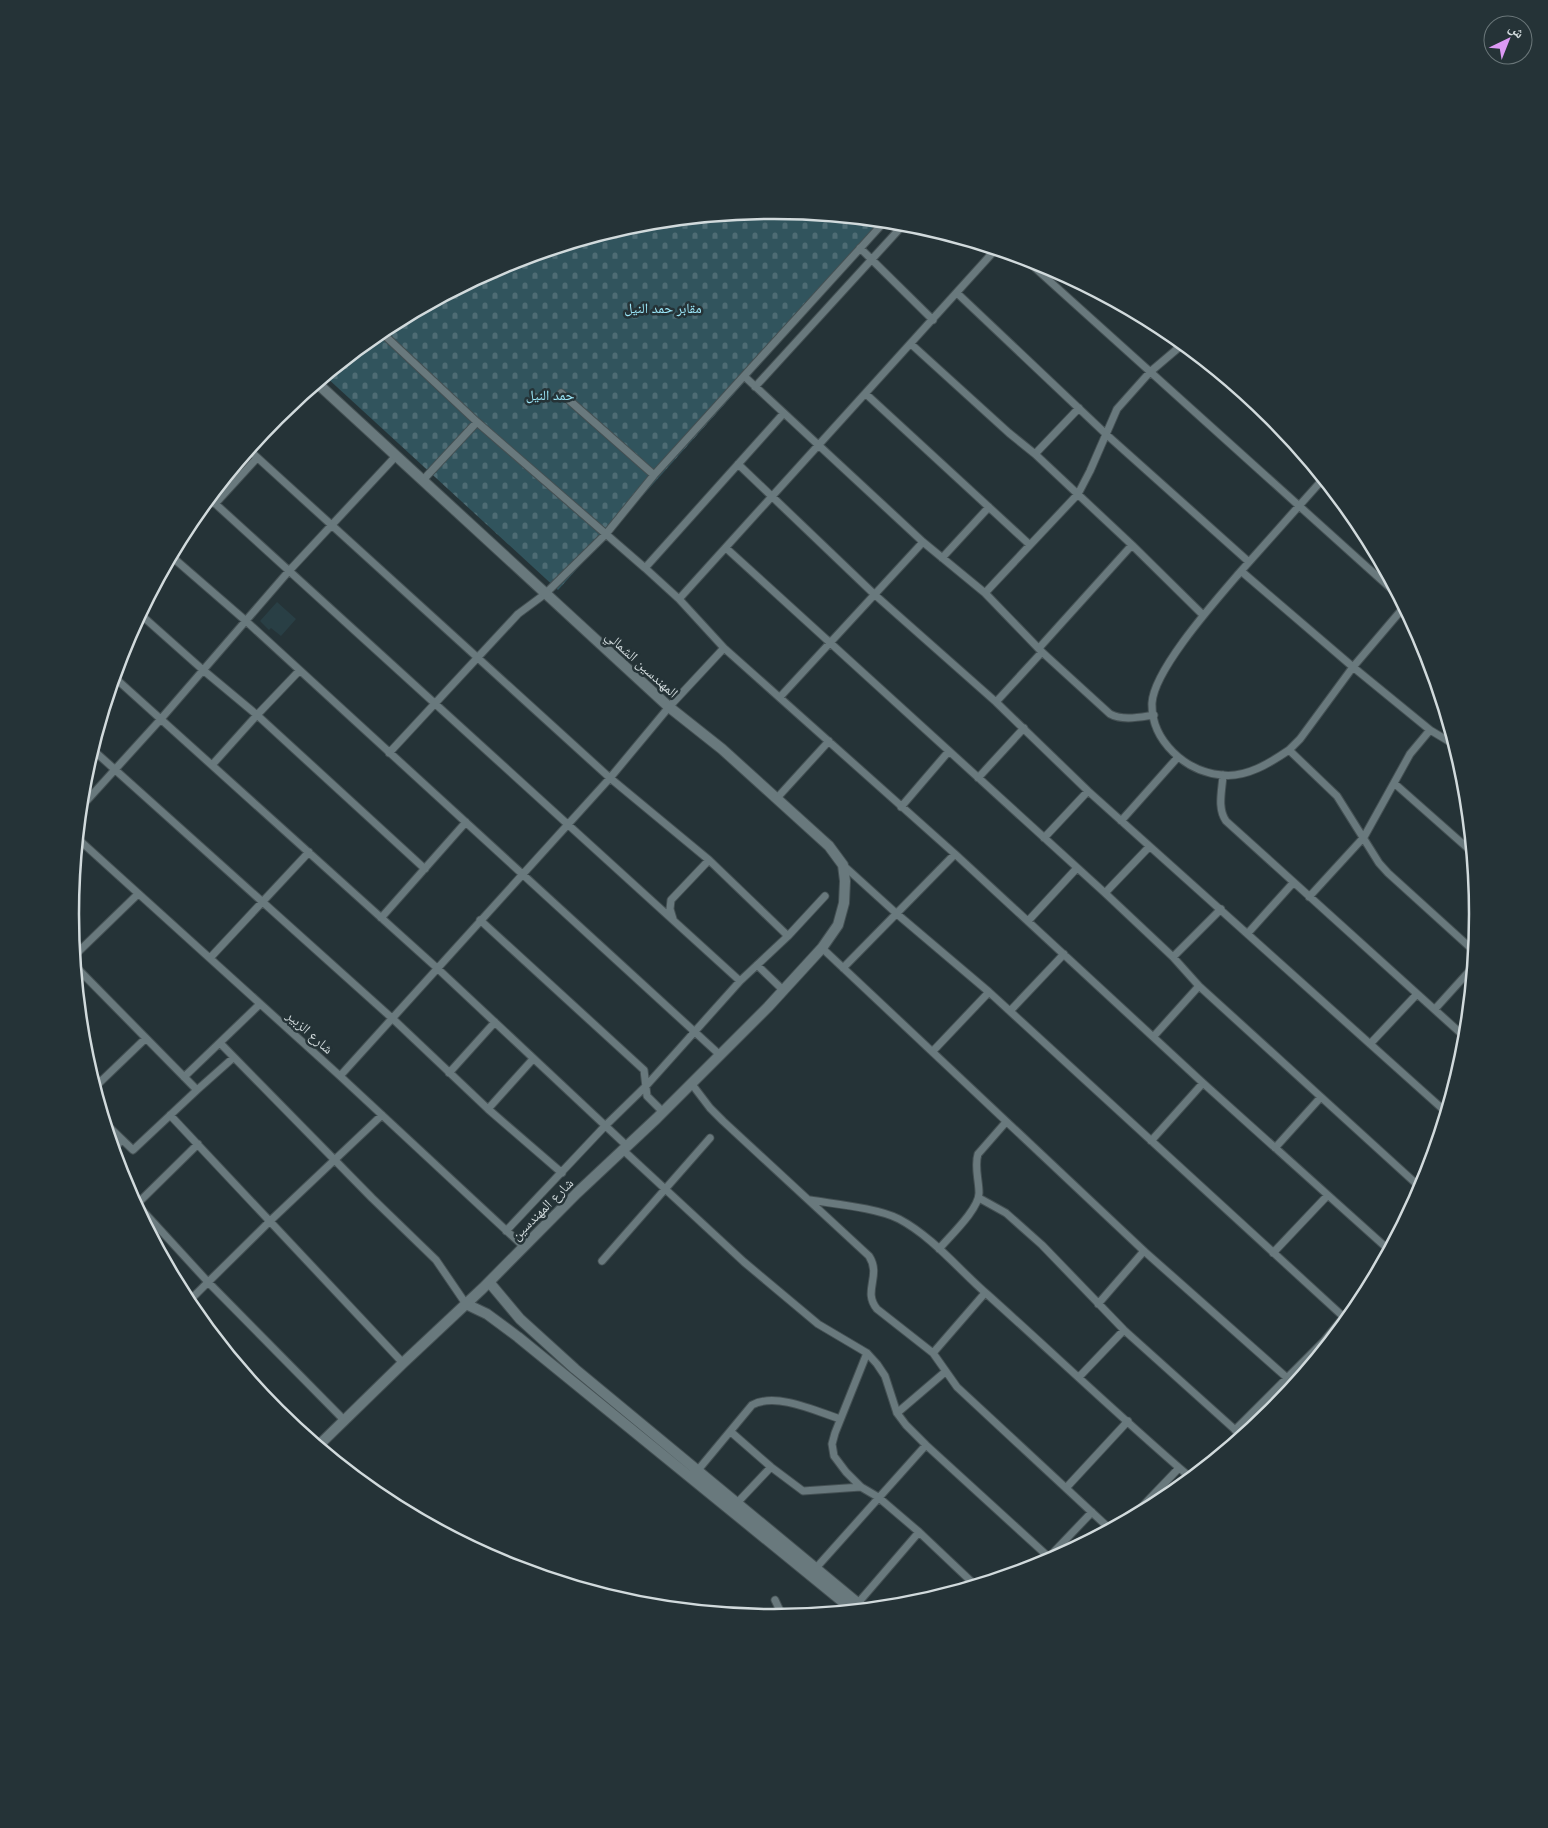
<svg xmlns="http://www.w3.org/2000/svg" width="1548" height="1828" font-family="'Fira Sans','Noto Naskh Arabic',sans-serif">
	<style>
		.built { fill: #293f45 }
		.cemetery { fill: url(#cemetery-stones) }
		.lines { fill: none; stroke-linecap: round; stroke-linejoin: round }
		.street-casing { stroke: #445053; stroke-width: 9 }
		.secondary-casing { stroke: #445053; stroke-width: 12 }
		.street { stroke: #69797d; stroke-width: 7 }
		.secondary { stroke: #69797d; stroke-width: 10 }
		.labels { text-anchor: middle; stroke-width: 5; stroke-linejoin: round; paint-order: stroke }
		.park-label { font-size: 14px; fill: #9de8fa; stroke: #253337 }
		.street-label { font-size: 14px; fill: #d1dadc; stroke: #253337 }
		.rim { fill: none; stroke: #d1dadc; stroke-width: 2.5 }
	</style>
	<defs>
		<pattern id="cemetery-stones" width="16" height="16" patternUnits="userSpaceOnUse" patternTransform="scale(1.25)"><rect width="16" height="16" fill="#31545d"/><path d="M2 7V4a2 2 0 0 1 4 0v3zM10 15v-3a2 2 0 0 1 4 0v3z" fill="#4e6c74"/></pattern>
	</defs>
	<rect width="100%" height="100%" fill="#253337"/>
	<!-- built -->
	<path class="built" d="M277,602L296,619L281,636L271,628L269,630L260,621Z"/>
	<!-- cemetery -->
	<path class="cemetery" d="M774,210L889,221L558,590L325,376L383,328L505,263L637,223Z"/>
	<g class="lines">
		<defs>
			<path id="street" d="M860,248L933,320
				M1024,258L1398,595
				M957,293L1107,435L1249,562
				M380,331L477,422L645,568L679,599L724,648L955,854
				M911,344L1009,433L1035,454L1132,545
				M744,376L923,542L985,593L1042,652L1110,714C1123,721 1140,717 1154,715
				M755,387L905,223
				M561,393L654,475
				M866,394L1030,545L985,593
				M249,450L610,778L709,860L788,936
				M1035,454L1079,408
				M738,464L874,594L996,702L1088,791L1446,1112
				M1323,479L1241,571L1353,667L1404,607
				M423,480L477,422
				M209,498L740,981
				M215,504L257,458
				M1030,545L1078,494L1090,471L1117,409L1150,372L1183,344
				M726,548L1105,893L1173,957L1199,986L1321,1097L1275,1148
				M171,556L246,621L720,1055
				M942,558L989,507
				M645,568L783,414
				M1241,571C1218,598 1154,669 1152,703C1151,741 1186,772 1222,775C1246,778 1270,763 1289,750L1337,796L1379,863L1388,873L1474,951
				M679,599L996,249
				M140,614L203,670L257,715L425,869
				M1039,648L1132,545L1203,615
				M114,677L437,968L627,1146
				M780,697L923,542
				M996,702L1042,652
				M92,749L393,1019L488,1109L562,1173
				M1289,750L1300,739L1353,667L1430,730L1455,745
				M389,753L518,614L545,594L606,534L654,475L885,221
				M212,765L257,715L299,671
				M1223,775C1222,791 1217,808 1226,821L1466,1038
				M978,778L1024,728
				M1394,783L1472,852
				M777,798L829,741
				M81,807L160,720L288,572L396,456
				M901,807L949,751
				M1121,821L1178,757
				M77,838L340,1076L523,1246
				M1044,838L1088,791
				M843,865L897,914L989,992L1347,1320
				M1105,893L1149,847
				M1309,897L1364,837L1410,754L1430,730
				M381,918L466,822
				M673,919L670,909L671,900L709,860
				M480,920L644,1070L647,1096L663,1112
				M1028,921L1077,868
				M1248,933L1293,883
				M822,948L1144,1251L1294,1384
				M74,956L138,894
				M1173,957L1221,909
				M210,958L309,852
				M757,965L783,990
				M75,966L197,1090
				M843,968L955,854L1203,1083L1389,1250
				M1435,1009L1473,967
				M1010,1011L1064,954
				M1154,1036L1199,986
				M220,1043L372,1198L436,1260L466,1304
				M1370,1044L1417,994
				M933,1051L989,992
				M449,1073L495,1022
				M340,1076L610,778L669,707L724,648
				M184,1077L260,1004
				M691,1083L710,1108L723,1121L869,1256C882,1276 862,1291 877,1309L933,1353L957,1387L1110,1529
				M95,1087L145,1039
				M1321,1097L1422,1189
				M488,1109L533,1059
				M170,1115L403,1363
				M105,1123L133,1150L197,1090L233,1058
				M1151,1141L1203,1083
				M113,1149L122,1140
				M623,1150L744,1262L818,1324L867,1353L877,1364L885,1376L897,1413L906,1425L926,1445L1052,1560
				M979,1198L1006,1213L1042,1245L1124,1330L1242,1436
				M132,1199L208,1282L345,1421
				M810,1200C834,1204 878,1208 899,1219C933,1237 959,1270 988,1295C1056,1356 1122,1419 1191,1478
				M137,1204L198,1144
				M506,1231L605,1126L646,1086L740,981L788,936L825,896
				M939,1249C950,1236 979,1209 979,1193C979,1180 974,1166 978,1154L1006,1122
				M1273,1253L1327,1196
				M602,1261L710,1138
				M187,1303L270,1221L382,1115
				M1098,1304L1144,1251
				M867,1353L835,1433L832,1444L834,1456L846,1472L861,1487L878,1497L919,1532L975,1585
				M933,1353L985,1293
				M1079,1377L1124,1330
				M897,1413L945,1372
				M1235,1430L1323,1342L1370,1285
				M731,1432L771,1467L803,1491L861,1487
				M698,1470L752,1405C776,1392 816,1411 840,1419
				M1066,1488L1128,1421
				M737,1503L771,1467
				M1133,1516L1179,1468
				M1049,1557L1092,1512
				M816,1568L926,1445
				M775,1600L783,1617
				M858,1603L919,1532"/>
			<path id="secondary" d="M317,383L669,707L722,749L829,846L843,865L845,881L844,903L838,925L822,948L768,1007L657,1118L577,1193L483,1288L403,1363L318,1446
				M489,1282L520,1319L575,1369L865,1609
				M466,1304L487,1314L518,1337L853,1610"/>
		</defs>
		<!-- street casing -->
		<use href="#street" class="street-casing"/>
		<!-- secondary casing -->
		<use href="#secondary" class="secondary-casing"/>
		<!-- street -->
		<use href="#street" class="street"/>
		<!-- secondary -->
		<use href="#secondary" class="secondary"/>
	</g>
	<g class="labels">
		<!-- park labels -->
		<g class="park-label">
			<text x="663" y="313">مقابر حمد النيل</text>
			<text x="550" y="400">حمد النيل</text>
		</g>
		<!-- street labels -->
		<g class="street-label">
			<text transform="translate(642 664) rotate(42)" y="5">المهندسين الشمالي</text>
			<text transform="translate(310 1032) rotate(42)" y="5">شارع الزبير</text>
			<text transform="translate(542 1209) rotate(-45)" y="5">شارع المهندسين</text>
		</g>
	</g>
	<!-- crop -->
	<path d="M0 0H1548V1828H0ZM79 914a695 695 0 1 1 1390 0a695 695 0 1 1-1390 0Z" fill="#253337" fill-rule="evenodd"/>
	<path class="rim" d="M79 914a695 695 0 1 1 1390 0a695 695 0 1 1-1390 0Z"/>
	<!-- north arrow -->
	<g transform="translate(1508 40) rotate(43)"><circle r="24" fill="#253337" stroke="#6a7679"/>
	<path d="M0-4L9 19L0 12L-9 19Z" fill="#dc99f4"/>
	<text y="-8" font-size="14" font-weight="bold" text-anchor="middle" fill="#d1dadc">ش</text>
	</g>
</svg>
